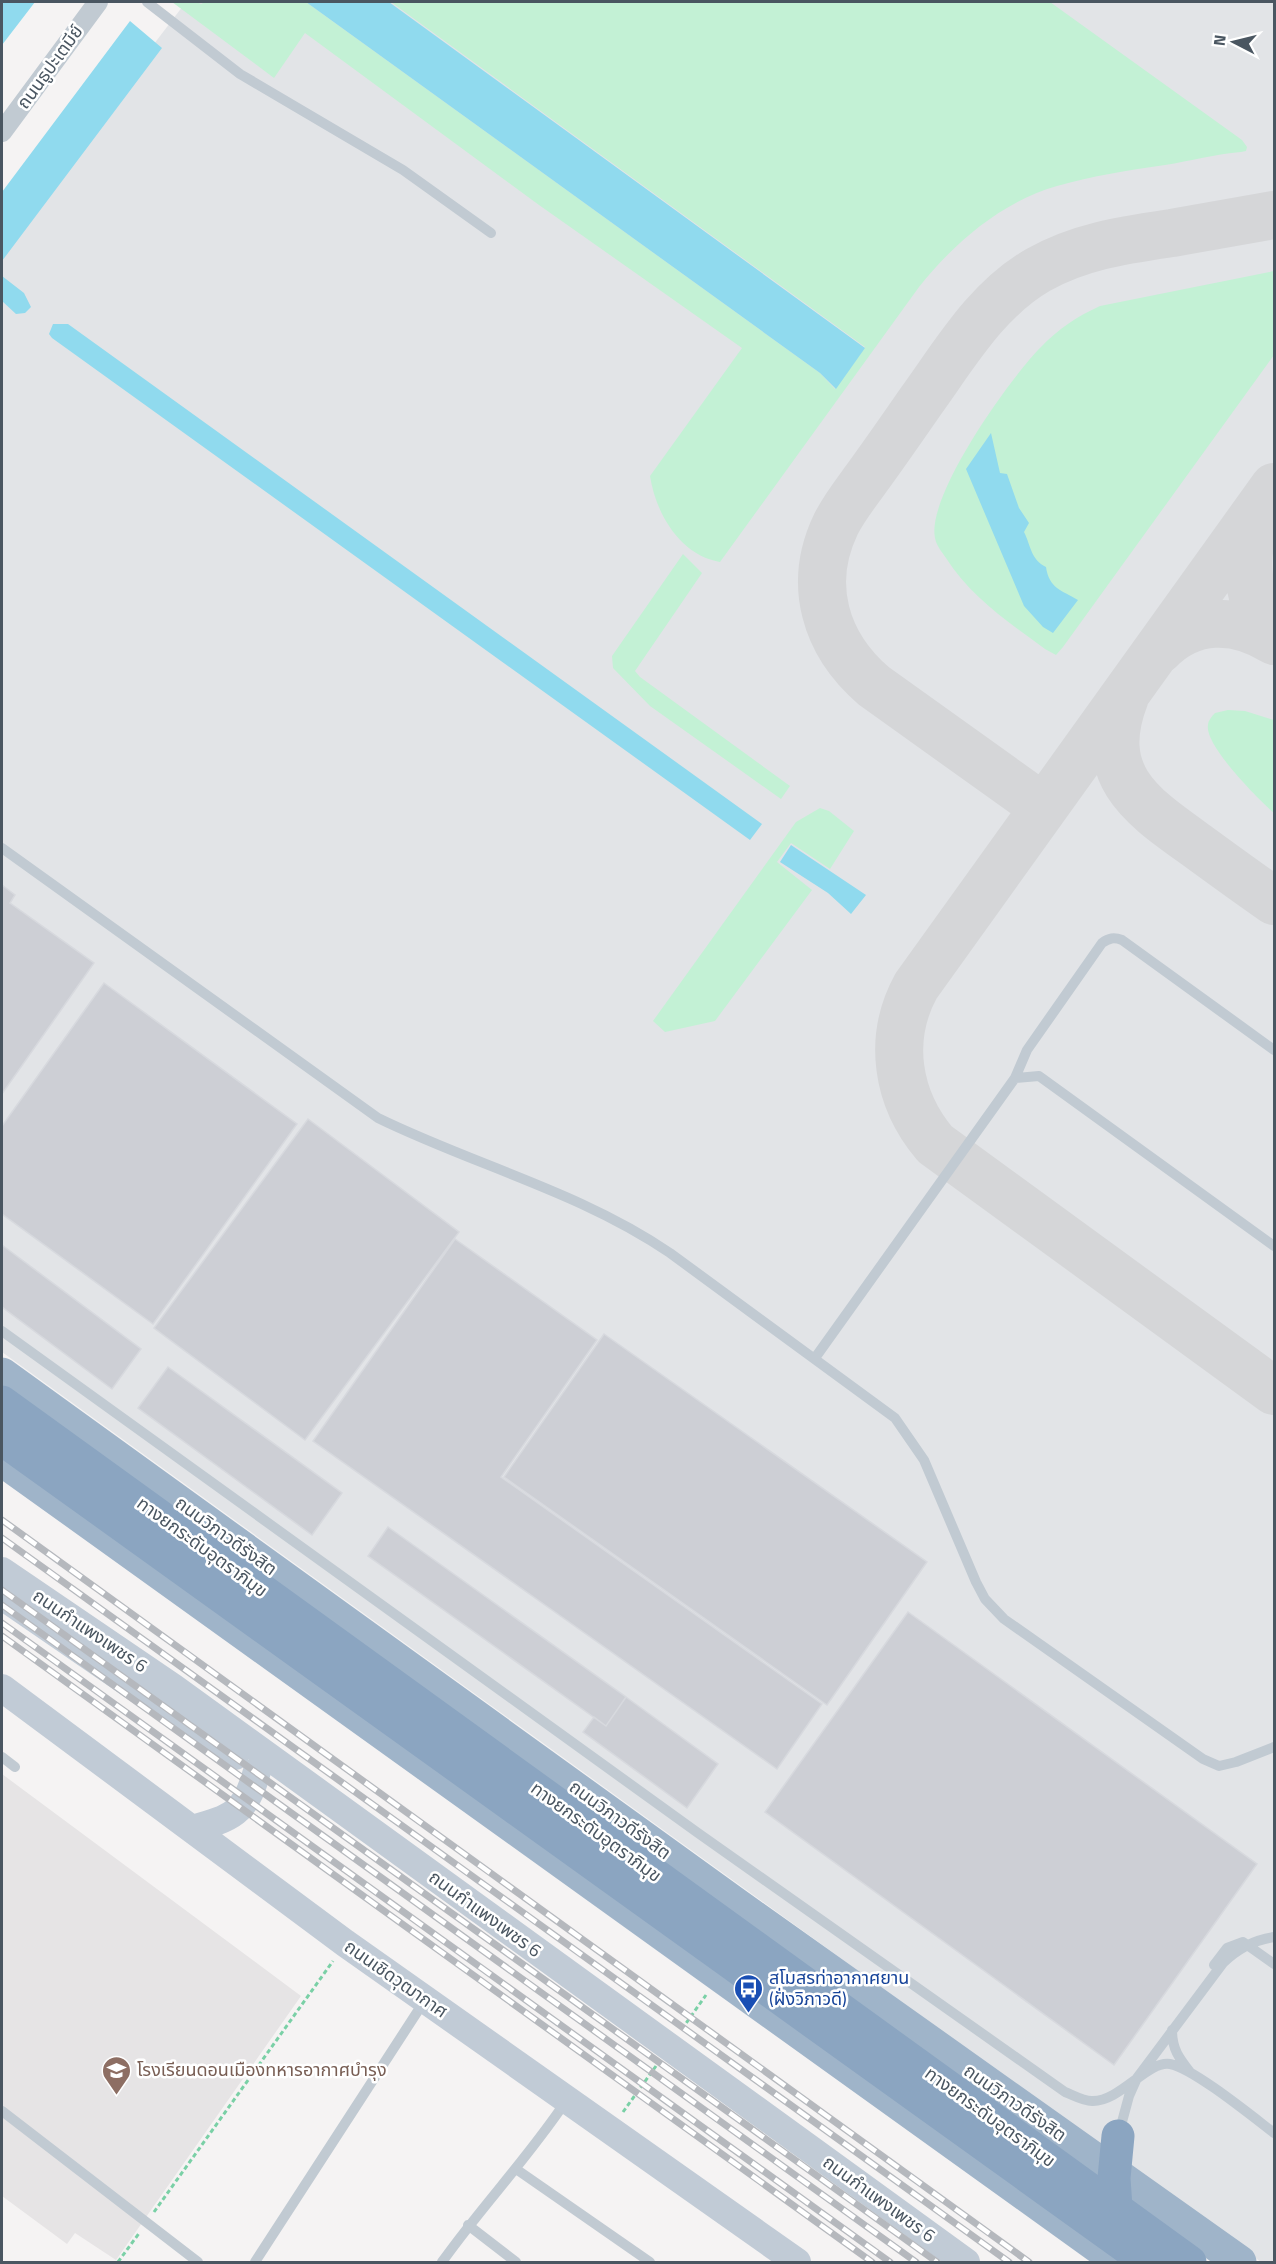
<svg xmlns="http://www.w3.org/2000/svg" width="1276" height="2264" font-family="'Titillium Web','Noto Sans Thai',sans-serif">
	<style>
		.education { fill: #e6e4e5 }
		.airport { fill: #e2e4e7 }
		.green { fill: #c3f1d5 }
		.water { fill: #90daee }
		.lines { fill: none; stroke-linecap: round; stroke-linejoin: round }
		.taxiway { stroke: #d5d6d8; stroke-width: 48 }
		.building { fill: #cdcfd5; stroke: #d7d9de; stroke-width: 1.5 }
		.path { stroke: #7ad0a6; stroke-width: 3; stroke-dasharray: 4.5 3; stroke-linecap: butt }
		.service { stroke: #c1cad2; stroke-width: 10 }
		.minor { stroke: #c1cad2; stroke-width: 20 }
		.secondary { stroke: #c1cbd6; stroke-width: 28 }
		.trunk { stroke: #9fb4c9; stroke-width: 33 }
		.motorway { stroke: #8ba5c1; stroke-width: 33 }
		.rail-casing { stroke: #b5b8bd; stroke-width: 7 }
		.rail { stroke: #fff; stroke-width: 4.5; stroke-dasharray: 14; stroke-linecap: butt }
		.labels { text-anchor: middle; stroke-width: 5; stroke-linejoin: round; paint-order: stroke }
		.street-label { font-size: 18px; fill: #4a5661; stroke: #fff }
		.transit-label { font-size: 18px; fill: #164399; stroke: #fff; text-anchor: start }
		.education-label { font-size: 18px; fill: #785e54; stroke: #fff; text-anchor: start }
	</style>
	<rect width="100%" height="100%" fill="#f5f3f3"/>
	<!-- education -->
	<path class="education" d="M2,1774L301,1996L116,2260L75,2233L67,2244L2,2196Z"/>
	<!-- airport -->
	<path class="airport" d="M186,2H1274V2262H1261L2,1352V255L51,179Z"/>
	<!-- green -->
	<path class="green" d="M172,2H196L201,4L205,2H306L820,373L835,389L865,347L391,2H1050L1242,140L1247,147L1246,151L1241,152C1216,154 1190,161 1165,165C1129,170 1092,176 1057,186C1001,202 954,243 919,287L720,562C680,555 656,514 650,476L742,348L539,205L305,33L274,78Z
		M1274,271V355L1063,647L1056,655L1045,649C1008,622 971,597 946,558C942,552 936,545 935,538C926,496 1010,378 1041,347C1058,329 1078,316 1100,306Z
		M683,554L702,573L635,671L640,677L790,786L781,799L650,706L613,668L612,656Z
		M1228,710L1245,711L1274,720V813C1259,800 1204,745 1208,725C1208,721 1212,716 1215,713Z
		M820,808L829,811L854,831L830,869L791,843L777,862L812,890L715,1021L665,1032L653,1021L796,822Z"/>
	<!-- water -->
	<path class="water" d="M2,2H35L2,45Z
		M306,2H389L865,348L836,389L820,373Z
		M130,21L162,48L2,261V192Z
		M2,276L24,293L31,307L25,313L16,314L2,301Z
		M53,324H68L762,824L750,840L52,338L49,334Z
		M991,433L1000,473L1007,474L1019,508L1029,523L1024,532C1031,546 1031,560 1046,567C1049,588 1061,590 1078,600L1053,633L1043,627L1024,606L966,469Z
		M791,845L866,895L851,914L828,893L780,862Z"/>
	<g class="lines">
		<!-- taxiway -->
		<path class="taxiway" d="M1274,487L916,986C887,1039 897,1099 935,1144L1274,1391
			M1259,516C1241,554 1246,603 1274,635
			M1159,650C1192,616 1236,617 1274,641
			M1125,697C1095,775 1140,805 1196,845C1222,864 1248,883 1274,901
			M1043,807L874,686C825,644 807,584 836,524C844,508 856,493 866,479C885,453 903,427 921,401C955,354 986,300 1038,270C1080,246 1125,240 1172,233C1206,227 1240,221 1274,215"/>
	</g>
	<!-- building -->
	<path class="building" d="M2,885L15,895L10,903L94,963L2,1094Z
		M104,983L297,1124L153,1324L2,1214V1126Z
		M308,1119L459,1232L305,1440L154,1328Z
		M455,1239L597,1340L501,1477L822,1704L777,1769L313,1441Z
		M2,1245L141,1349L112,1389L2,1307Z
		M604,1334L927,1562L827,1705L504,1477Z
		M168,1367L342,1493L312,1535L138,1408Z
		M388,1527L626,1697L606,1726L368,1556Z
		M908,1612L1257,1864L1114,2065L765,1812Z
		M626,1697L718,1764L687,1808L583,1732L594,1717L606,1726Z"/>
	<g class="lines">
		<!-- path -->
		<path class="path" d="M682,2029L706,1995
			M623,2112L656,2066
			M154,2212L333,1961
			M118,2262L140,2232"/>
		<!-- service -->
		<path class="service" d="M147,2L240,74L403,170L491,233
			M2,848L378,1118C474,1165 581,1192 670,1253L895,1418L924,1460L976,1582L985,1599L1004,1619L1203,1759L1219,1766L1236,1762L1274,1747
			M1015,1078L1039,1076L1274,1246
			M2,1331L698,1833L1065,2092C1073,2095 1083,2101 1092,2101C1120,2102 1148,2060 1170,2064C1193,2068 1253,2117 1274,2133
			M815,1358L1015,1078L1027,1050L1102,943C1109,938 1114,937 1122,940L1274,1050
			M2,1757L15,1767
			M1214,1965L1227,1948L1243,1942L1274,1964
			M1172,2030C1172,2049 1179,2058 1190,2072
			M2,2111L198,2262
			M1119,2133L1129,2096L1137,2078L1223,1963C1238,1948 1254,1940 1274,1937
			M516,2169L650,2262
			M468,2225L516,2262
			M255,2262L425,2000
			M442,2262C481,2207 528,2158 566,2101"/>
		<!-- minor -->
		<path class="minor" d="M2,132L98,2"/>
		<!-- secondary -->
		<path class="secondary" d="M2,1571L174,1688L966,2262
			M2,1596L235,1756
			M2,1688L345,1943L797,2262
			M192,1829C232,1818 246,1813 257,1771"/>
		<!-- trunk -->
		<path class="trunk" d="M2,1374L733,1902L1240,2262
			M2,1460L1119,2262"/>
		<!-- motorway -->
		<path class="motorway" d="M2,1402L1190,2262
			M2,1439L1147,2262
			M1117,2223L1114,2178L1118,2136"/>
		<defs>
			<path id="rail" d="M2,1520L1029,2262
				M2,1538L1009,2262
				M2,1590L937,2262
				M2,1605L916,2262
				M2,1623L890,2262
				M2,1636L872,2262"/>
		</defs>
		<!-- rail casing -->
		<use href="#rail" class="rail-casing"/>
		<!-- rail -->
		<use href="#rail" class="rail"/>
	</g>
	<!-- icons -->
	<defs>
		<symbol id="bus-pin" viewBox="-11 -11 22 30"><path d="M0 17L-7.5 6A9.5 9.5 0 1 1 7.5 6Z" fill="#1a4fb4" stroke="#fff"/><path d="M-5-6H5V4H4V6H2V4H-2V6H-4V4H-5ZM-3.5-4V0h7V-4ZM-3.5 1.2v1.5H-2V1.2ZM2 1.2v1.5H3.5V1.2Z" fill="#fff"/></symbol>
		<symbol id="school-pin" viewBox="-11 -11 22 30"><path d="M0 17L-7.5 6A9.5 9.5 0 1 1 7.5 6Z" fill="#8d6e63" stroke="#fff"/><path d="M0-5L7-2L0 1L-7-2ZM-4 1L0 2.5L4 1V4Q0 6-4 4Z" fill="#fff"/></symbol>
	</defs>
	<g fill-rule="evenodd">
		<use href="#bus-pin" x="732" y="1972" width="33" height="45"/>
		<use href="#school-pin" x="100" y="2054" width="33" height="45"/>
	</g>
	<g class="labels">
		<!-- street labels -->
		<g class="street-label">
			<text transform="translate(50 67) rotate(-54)" y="6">ถนนธูปะเตมีย์</text>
			<text transform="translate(226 1536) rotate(36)" y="6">ถนนวิภาวดีรังสิต</text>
			<text transform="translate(202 1547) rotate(36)" y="6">ทางยกระดับอุตราภิมุข</text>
			<text transform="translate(90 1631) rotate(34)" y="6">ถนนกำแพงเพชร 6</text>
			<text transform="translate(620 1820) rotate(36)" y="6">ถนนวิภาวดีรังสิต</text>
			<text transform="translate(596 1832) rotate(36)" y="6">ทางยกระดับอุตราภิมุข</text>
			<text transform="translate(485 1914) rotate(36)" y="6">ถนนกำแพงเพชร 6</text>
			<text transform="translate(396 1979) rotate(35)" y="6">ถนนเชิดวุฒากาศ</text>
			<text transform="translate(1015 2103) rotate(35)" y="6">ถนนวิภาวดีรังสิต</text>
			<text transform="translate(990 2117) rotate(36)" y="6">ทางยกระดับอุตราภิมุข</text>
			<text transform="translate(879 2199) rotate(36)" y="6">ถนนกำแพงเพชร 6</text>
		</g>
		<!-- transit labels -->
		<g class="transit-label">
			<text x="769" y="1984">สโมสรท่าอากาศยาน<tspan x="769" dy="21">(ฝั่งวิภาวดี)</tspan></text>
		</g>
		<!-- education labels -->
		<g class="education-label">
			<text x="137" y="2076">โรงเรียนดอนเมืองทหารอากาศบำรุง</text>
		</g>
	</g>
	<!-- border -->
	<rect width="1276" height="2264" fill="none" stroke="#4a5661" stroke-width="6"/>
	<!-- north arrow -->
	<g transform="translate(1234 42) rotate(277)" stroke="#ffffff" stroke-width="4.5" paint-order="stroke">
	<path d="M0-4.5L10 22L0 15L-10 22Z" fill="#4a5661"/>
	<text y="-9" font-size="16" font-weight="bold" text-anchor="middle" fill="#4a5661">N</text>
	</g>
</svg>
